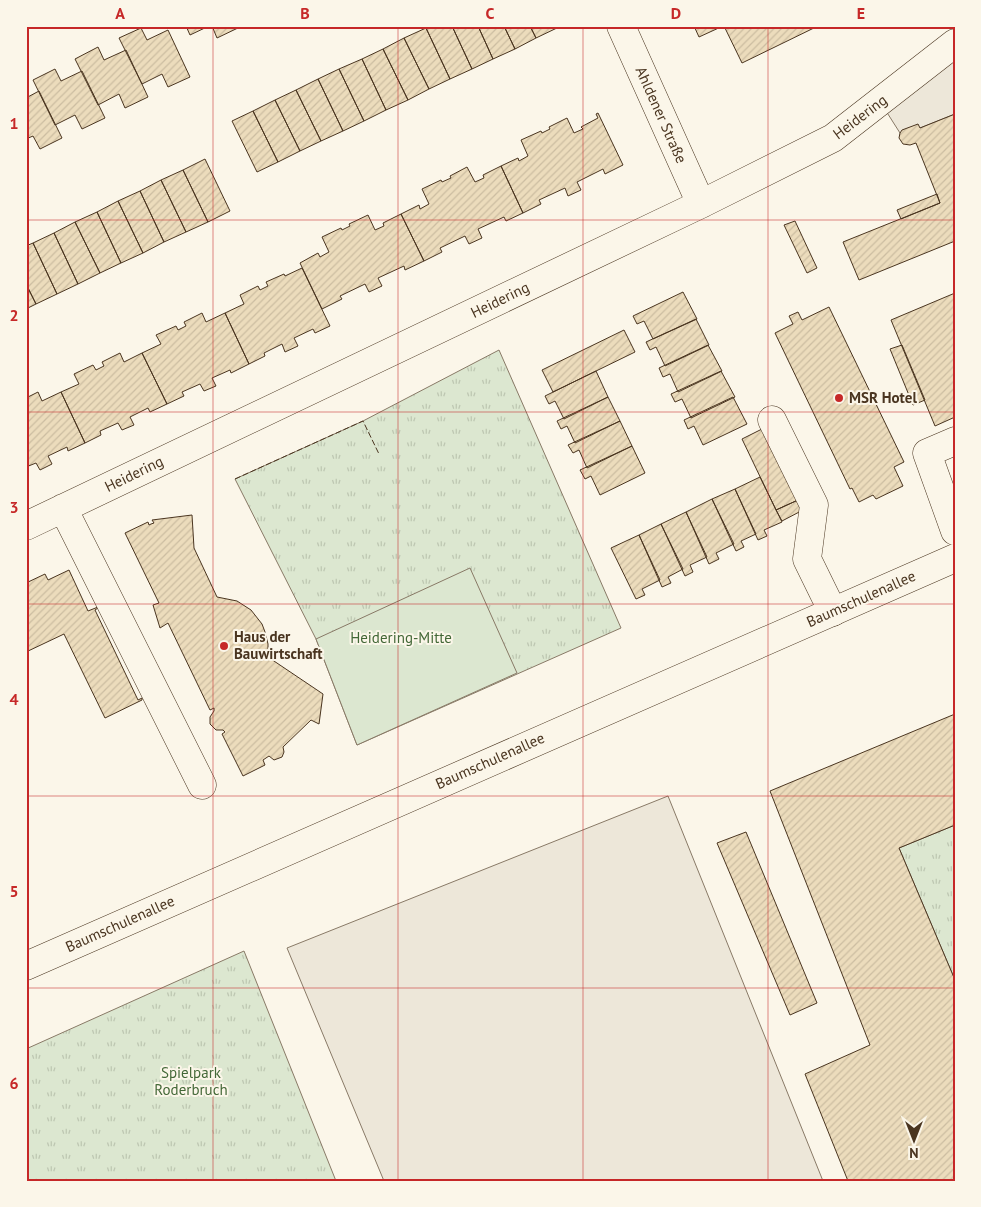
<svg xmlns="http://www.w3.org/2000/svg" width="981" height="1207" font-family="'PT Sans',sans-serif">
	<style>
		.park { fill: url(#park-tufts); stroke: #887966 }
		.garden { fill: #dce7d0; stroke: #887966 }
		.parking { fill: #ede7d9; stroke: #887966 }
		.building { fill: url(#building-hatch); stroke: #4a3520 }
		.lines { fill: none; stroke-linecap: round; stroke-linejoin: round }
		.minor-casing { stroke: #4a3520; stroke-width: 29 }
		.major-casing { stroke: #4a3520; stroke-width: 29 }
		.minor { stroke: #fbf6e9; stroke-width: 28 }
		.major { stroke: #fbf6e9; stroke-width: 28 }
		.fence { stroke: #4a3520; stroke-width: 1; stroke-dasharray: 6 2.5; stroke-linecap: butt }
		.grid { fill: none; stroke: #c62828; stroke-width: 1; stroke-opacity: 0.55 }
		.poi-dot { fill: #c62828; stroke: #fbf6e9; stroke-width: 2 }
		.labels { text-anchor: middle; stroke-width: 4; stroke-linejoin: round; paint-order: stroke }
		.street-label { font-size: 15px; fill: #4a3520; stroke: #fbf6e9 }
		.poi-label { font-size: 15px; font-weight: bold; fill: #4a3520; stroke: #fbf6e9; text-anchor: start }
		.park-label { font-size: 15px; fill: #436837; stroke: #fbf6e9 }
		.neatline { fill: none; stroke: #c62828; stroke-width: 2 }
		.grid-label { font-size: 16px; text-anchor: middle; font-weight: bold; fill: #c62828 }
	</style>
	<defs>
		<pattern id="park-tufts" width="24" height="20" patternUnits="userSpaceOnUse" patternTransform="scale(1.25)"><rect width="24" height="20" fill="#dce7d0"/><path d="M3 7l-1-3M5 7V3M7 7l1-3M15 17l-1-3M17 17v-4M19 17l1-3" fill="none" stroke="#bec7b2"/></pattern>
		<pattern id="building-hatch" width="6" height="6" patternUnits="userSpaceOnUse" patternTransform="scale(1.25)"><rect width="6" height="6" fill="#ecdcbc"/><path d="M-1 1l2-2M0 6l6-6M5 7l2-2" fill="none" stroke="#ccbda1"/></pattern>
	</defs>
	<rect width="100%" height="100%" fill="#fbf6e9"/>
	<!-- park -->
	<path class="park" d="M499,350L621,628L357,745L316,639L235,479L363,421Z
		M955,825V980L899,848Z
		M244,951L336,1181H26V1049Z"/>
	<!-- garden -->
	<path class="garden" d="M470,568L517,673L357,745L316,639Z"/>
	<!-- parking -->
	<path class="parking" d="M955,58V114L920,128L900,133L886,111Z
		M668,796L823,1181H384L287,948Z"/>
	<!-- building -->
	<path class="building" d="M186,26H209L190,35Z
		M212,26H239L240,27L217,38Z
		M429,26H452L472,69L450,79L426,28Z
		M452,26H478L493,59L472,69Z
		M478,26H504L515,49L493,59Z
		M504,26H530L536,38L515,49Z
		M530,26H558L559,27L536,38Z
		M694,26H723L699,37Z
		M724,26H818L742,63Z
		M141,28L147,40L168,30L190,77L168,87L162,74L142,84L119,38Z
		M426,28L450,79L429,89L404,38Z
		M404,38L429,89L408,100L383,49Z
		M98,47L104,60L126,50L148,97L125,108L119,94L98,105L75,59Z
		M383,49L408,100L386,110L362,59Z
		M362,59L386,110L364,121L339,69Z
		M55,69L61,81L82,71L105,118L82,129L75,115L55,125L33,80Z
		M339,69L364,121L343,131L318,79Z
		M318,79L343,131L321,141L296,90Z
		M296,90L321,141L300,151L275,100Z
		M39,91L62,138L40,149L33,136L26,139V98Z
		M275,100L300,151L278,162L253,111Z
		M253,111L278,162L257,172L232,121Z
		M598,113L623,165L605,174L603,169L577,182L581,190L568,196L565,188L539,200L541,204L523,213L501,166L518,158L519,161L528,156L521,140L541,131L542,133L550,129L549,127L567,118L574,133L583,129L581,127L598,118L596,114Z
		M955,114V241L859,280L843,242L940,203L916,143L910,145L903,144L899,138L900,133L902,130L918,124L920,128Z
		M205,159L230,211L208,222L183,170Z
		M501,166L523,213L506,221L504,217L478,229L482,238L469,244L465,236L440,248L442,252L424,261L401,214L419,205L420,209L429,204L422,189L441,180L442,182L451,178L450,176L467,167L475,182L484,178L483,175Z
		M183,170L208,222L186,232L161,180Z
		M161,180L186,232L164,242L140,191Z
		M140,191L164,242L143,253L118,201Z
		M937,194L940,203L901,219L897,210Z
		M118,201L143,253L121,263L97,212Z
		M97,212L121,263L100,273L75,222Z
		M401,214L424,261L405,270L404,266L378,278L382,286L369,292L365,284L340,296L342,299L322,309L300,263L318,253L320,257L329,252L322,237L341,228L342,230L350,226L349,224L368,215L375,230L384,226L383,223Z
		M795,221L817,268L807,273L784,225Z
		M75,222L100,273L78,284L54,233Z
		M54,233L78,284L57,294L33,243Z
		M33,243L57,294L36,304L26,284V246Z
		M302,268L330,326L315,333L313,329L294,338L298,346L285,352L282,344L264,353L265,356L249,364L225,313L244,304L240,295L258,286L260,290L268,286L266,282L284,274L285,276Z
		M26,284L36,304L26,309Z
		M683,292L697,319L653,339L644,321L637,324L633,316Z
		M955,293V417L935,426L891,320Z
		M829,307L904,462L894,467L903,486L876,499L873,495L859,502L852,488L850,489L775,333L793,324L789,316L798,312L802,320Z
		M202,313L206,322L225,313L249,364L231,373L230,370L212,378L216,386L204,391L200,384L182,392L184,396L167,404L142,353L161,344L156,335L176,326L178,330L186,326L184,322Z
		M696,319L709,345L665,366L656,347L650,350L646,342Z
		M624,330L635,352L553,392L542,370Z
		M708,345L722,371L678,392L670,374L663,377L659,368Z
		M902,345L925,400L913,405L890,349Z
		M120,353L124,362L142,353L167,404L150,412L148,408L130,417L134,425L122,430L118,423L100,431L101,435L85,443L61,392L79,384L74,374L93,365L96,370L104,366L102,362Z
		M596,371L608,397L564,419L555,401L549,404L545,396Z
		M721,371L735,397L691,418L682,399L675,402L671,394Z
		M38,392L42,401L61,392L85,443L68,451L67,447L48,456L52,464L40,470L36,463L26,467V398Z
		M608,397L620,421L575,443L567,426L561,429L557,421Z
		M733,397L747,424L703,445L694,426L688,429L684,420Z
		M620,421L632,446L587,468L579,450L573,453L568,445Z
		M764,428L798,500L776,510L742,439Z
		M632,446L645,473L600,495L591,476L585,479L580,470Z
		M760,477L782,522L764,530L767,536L758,540L735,489Z
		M735,489L756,534L741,541L744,547L736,551L712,499Z
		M712,499L734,544L716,553L719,559L709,564L686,512Z
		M798,500L803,510L782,521L776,510Z
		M686,512L707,557L690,565L693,572L685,576L661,524Z
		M192,515L194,548L217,597L237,601L251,610L262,624L265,632L268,644V657L323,694L319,724L311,720L283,747L284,752L282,757L274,760L269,756L263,760L265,765L243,776L222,734L225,732L223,730H216L210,724V717L214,711V708L210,710L168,623L160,628L153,605L159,603L125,533L148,522L149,525L151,524L154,523L152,520Z
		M661,524L683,569L668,577L671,583L662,587L639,535Z
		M639,535L660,580L642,589L645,595L636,599L611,548Z
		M69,570L88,611L98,607V608L95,610L138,700L142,698V700L105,718L64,634L26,652V583L45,574L48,580Z
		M955,714V825L899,848L955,980V1181H848L805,1074L870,1045L770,791Z
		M746,832L817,1003L790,1015L717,843Z"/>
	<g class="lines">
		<defs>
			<path id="minor" d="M621,26L701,204
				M772,420L814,505L807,559L833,612
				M955,441L927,453L955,531
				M63,508L202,785
				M26,526L701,204L833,138L955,43"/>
			<path id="major" d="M26,966L955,558"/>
		</defs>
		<!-- minor casing -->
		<use href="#minor" class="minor-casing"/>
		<!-- major casing -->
		<use href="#major" class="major-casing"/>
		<!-- minor -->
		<use href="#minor" class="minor"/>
		<!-- major -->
		<use href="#major" class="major"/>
		<!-- fence -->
		<path class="fence" d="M235,479L363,421L379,454"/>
	</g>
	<!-- grid -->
	<path class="grid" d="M213,26V1181M398,26V1181M583,26V1181M768,26V1181M26,220H955M26,412H955M26,604H955M26,796H955M26,988H955"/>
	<!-- markers -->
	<g class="poi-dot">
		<circle cx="839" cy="398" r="5"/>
		<circle cx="224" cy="646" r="5"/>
	</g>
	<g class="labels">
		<!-- street labels -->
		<g class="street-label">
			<text transform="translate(661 115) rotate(66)" y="5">Ahldener Straße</text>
			<text transform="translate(860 117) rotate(-37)" y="5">Heidering</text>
			<text transform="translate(500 300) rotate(-26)" y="5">Heidering</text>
			<text transform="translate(134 474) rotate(-26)" y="5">Heidering</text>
			<text transform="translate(861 599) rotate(-24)" y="5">Baumschulenallee</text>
			<text transform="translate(490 761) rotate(-24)" y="5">Baumschulenallee</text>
			<text transform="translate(120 924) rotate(-24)" y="5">Baumschulenallee</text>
		</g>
		<!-- poi labels -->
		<g class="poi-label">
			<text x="849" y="403">MSR Hotel</text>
			<text x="234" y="642">Haus der<tspan x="234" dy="17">Bauwirtschaft</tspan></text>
		</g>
		<!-- park labels -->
		<g class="park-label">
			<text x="401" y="643">Heidering-Mitte</text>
			<text x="191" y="1078">Spielpark<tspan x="191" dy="17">Roderbruch</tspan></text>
		</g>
	</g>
	<!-- border -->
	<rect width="981" height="1207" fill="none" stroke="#fbf6e9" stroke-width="55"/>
	<!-- north arrow -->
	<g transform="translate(914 1140) rotate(180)" stroke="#fbf6e9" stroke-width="4" paint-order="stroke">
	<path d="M0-4L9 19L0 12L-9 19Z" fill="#4a3520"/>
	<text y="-8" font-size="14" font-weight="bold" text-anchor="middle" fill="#4a3520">N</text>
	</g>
	<rect x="28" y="28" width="926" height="1152" class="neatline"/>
	<g class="grid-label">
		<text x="120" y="19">A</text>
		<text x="305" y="19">B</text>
		<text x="490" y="19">C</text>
		<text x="676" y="19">D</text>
		<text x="861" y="19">E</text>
		<text x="14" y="129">1</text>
		<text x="14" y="321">2</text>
		<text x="14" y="513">3</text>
		<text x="14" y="705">4</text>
		<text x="14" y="897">5</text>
		<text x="14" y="1089">6</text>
	</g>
</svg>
